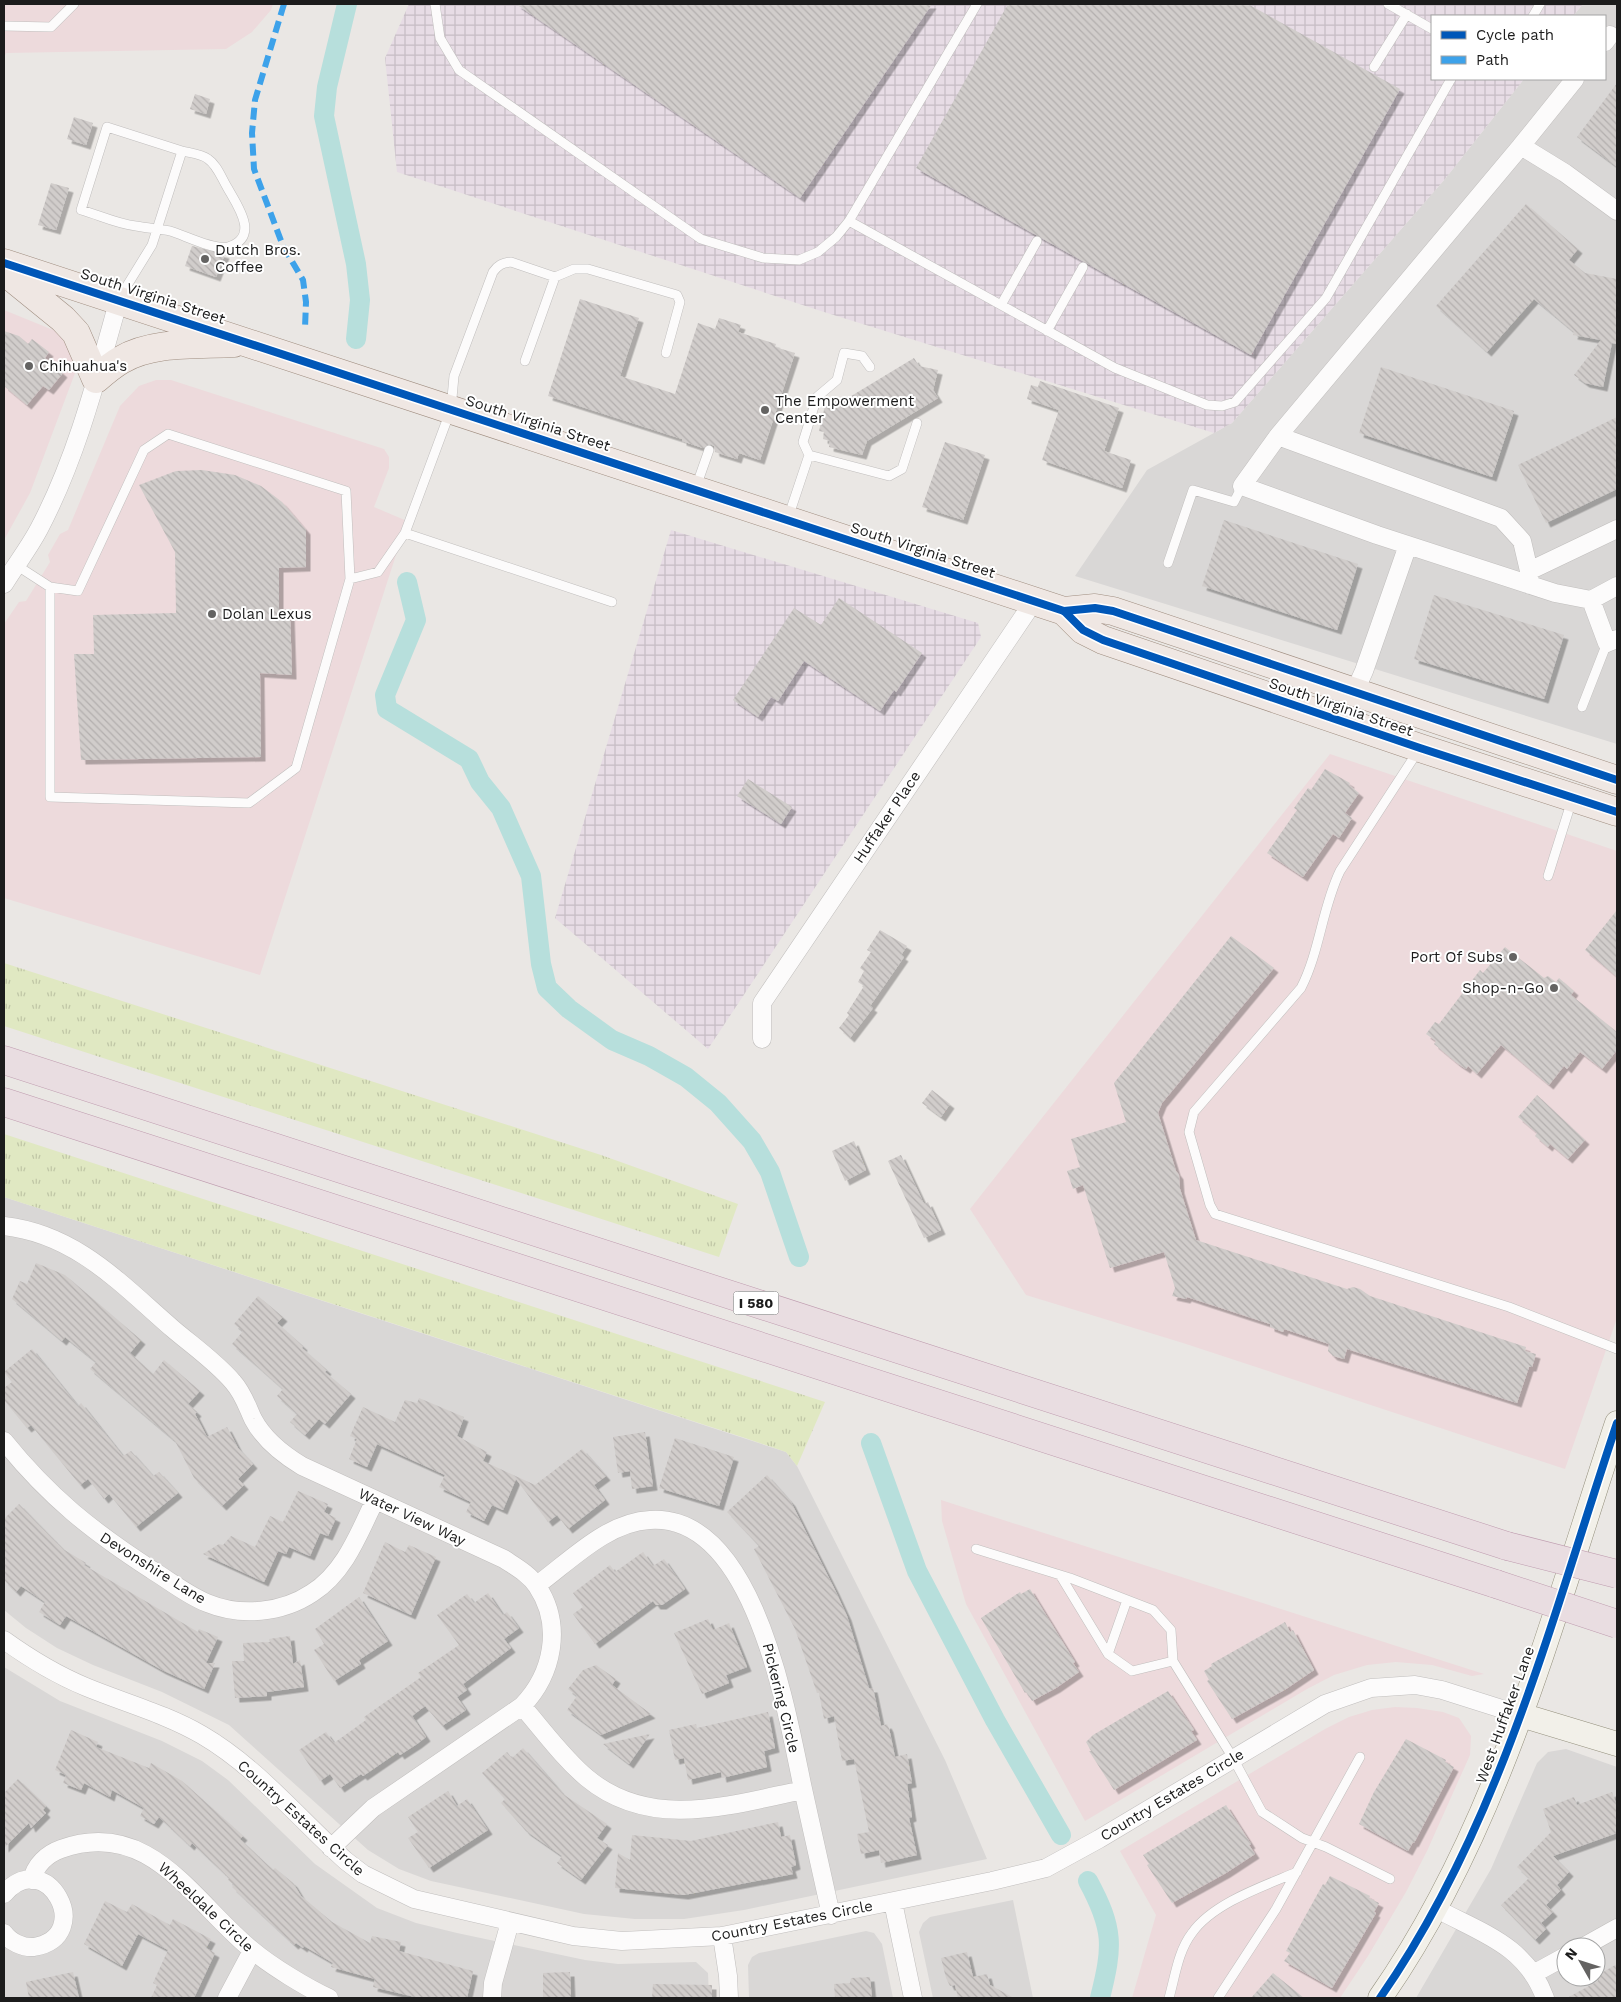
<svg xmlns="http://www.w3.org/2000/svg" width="1621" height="2002" font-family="'Work Sans',sans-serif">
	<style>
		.residential { fill: #d9d7d6; fill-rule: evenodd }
		.commercial { fill: #eddadc }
		.industrial { fill: url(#industrial-grid) }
		.grass { fill: url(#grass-tufts) }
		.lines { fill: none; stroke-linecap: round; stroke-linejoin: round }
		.canal { stroke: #b7dfdc; stroke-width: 20 }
		.building { fill: url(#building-back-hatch); filter: url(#shadow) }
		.lane-casing { stroke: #c0bebd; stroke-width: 10 }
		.street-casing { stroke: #c0bebd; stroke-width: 19 }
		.secondary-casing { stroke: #94907d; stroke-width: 25 }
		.primary-casing { stroke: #a08e81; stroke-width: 29 }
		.highway-casing { stroke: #bf9caf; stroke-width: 29 }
		.lane { stroke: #fcfbfb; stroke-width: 9 }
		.street { stroke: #fcfbfb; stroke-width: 18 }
		.secondary { stroke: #f2f0e9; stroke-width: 24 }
		.primary { stroke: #efe7e3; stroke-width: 28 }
		.highway { stroke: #e9dde1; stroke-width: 28 }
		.highway-bridge-casing { stroke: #bf9caf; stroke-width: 29; stroke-linecap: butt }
		.highway-bridge { stroke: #e9dde1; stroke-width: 28 }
		.quiet { stroke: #3da2ea; stroke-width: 6; stroke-dasharray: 12 6; stroke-linecap: butt }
		.cycleway-casing { stroke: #fff; stroke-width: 11 }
		.cycleway { stroke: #0057b8; stroke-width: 8 }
		.poi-dot { fill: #646362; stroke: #fff; stroke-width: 2 }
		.labels { text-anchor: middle; stroke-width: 4; stroke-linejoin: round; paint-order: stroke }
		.shield { fill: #fff; stroke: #606060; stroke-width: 1 }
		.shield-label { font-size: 14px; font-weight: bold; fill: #1c1c1c }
		.poi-label { font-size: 15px; fill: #1c1c1c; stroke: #fff; text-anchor: start }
		.street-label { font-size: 15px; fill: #1c1c1c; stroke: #fff }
	</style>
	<defs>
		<pattern id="industrial-grid" width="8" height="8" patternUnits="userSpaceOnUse" patternTransform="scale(1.25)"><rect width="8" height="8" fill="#e7dce5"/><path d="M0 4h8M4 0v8" fill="none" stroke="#c6bcc4"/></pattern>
		<pattern id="grass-tufts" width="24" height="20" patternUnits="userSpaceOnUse" patternTransform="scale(1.25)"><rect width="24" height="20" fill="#e0e8c2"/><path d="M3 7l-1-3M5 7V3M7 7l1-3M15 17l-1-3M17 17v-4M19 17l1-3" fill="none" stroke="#c0c6a6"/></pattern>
		<pattern id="building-back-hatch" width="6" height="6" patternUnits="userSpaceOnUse" patternTransform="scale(1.25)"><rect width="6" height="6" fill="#d1cdcb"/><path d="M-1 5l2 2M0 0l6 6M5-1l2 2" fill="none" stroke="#b3afae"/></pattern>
		<filter id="shadow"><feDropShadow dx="4.5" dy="4.5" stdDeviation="0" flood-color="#0004"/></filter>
	</defs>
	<rect width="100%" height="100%" fill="#eae7e4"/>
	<!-- residential -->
	<path class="residential" d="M1583,4H1617V744L1075,576L1147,470L1232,423L1445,179L1524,79H1605V16H1573Z
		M4,1197L786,1452L797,1466L945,1760L987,1859L744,1910L684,1919H635L584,1914L431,1881L399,1869L368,1850L229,1725L162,1692L93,1665L57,1648L26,1628L4,1610Z
		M4,1667L60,1701L162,1741L202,1761L228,1780L315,1864L377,1908L416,1923L457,1933L585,1960L618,1964L696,1962L708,1973L709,1998H4Z
		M1566,1749L1617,1767V1998H1416L1491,1869L1537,1763L1548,1752ZM1566,1947H1596V1977H1566Z
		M1013,1900L1033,1998H933L919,1932L923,1923L930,1917Z
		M866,1931L874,1933L882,1944L893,1998H749L748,1965L752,1957L759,1953Z"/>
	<!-- commercial -->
	<path class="commercial" d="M4,4H273L271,10L252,32L226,49L6,53L4,58Z
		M4,310L58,332L72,354L75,373L30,493L4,540Z
		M156,380H171L384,449L389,457V468L374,507L407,521L260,975L4,898V624L19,602L26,601L50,562L48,555L60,534L68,530L120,406L139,386Z
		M1330,754L1617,851V1318L1565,1469L1183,1343L1026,1295L970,1209Z
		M941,1500L1484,1674L1472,1676L1432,1665L1396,1662L1367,1665L1334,1675L1307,1689L1085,1821L966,1604L942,1521Z
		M1395,1707L1417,1708L1443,1712L1459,1718L1471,1736L1470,1755L1427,1851L1406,1892L1368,1956L1340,1998H1132L1156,1915L1120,1851L1325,1729L1349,1717L1372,1710Z"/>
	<!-- industrial -->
	<path class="industrial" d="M409,4H1583L1573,16H1432V79H1524L1445,179L1232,423L1214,433L824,312L397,172L385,58Z
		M671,530L978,623L981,637L708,1049L555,918Z"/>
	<!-- grass -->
	<path class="grass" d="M4,963L601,1155L738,1204L719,1257L4,1026Z
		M4,1134L825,1402L797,1466L786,1452L745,1438L4,1197Z"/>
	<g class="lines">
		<!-- canal -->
		<path class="canal" d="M347,4L327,87L324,116L356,264L360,300L356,339
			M407,582L416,620L385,695L387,709L469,759L480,782L501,808L531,876L541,964L547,988L569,1009L612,1040L649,1056L686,1077L718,1103L752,1141L770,1172L799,1257
			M871,1443L917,1571L995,1720L1061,1835
			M1088,1881C1114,1929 1113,1946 1100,1998"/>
	</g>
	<!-- building -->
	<path class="building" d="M516,4H932L800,198Z
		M1008,4H1248L1400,89L1251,355L916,168Z
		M1617,83V167L1577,137Z
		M195,94L210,99L206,114L190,109Z
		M74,117L93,123L86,145L67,139Z
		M51,183L69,188L56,230L38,225Z
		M1526,204L1578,249L1569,260L1585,273L1617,279V344L1612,343L1603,387L1585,383L1574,375L1601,340L1573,335L1574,332L1534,299L1487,352L1436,306Z
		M192,246L225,254L216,277L185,266Z
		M580,299L639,318L620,376L675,394L698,323L715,329L719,318L741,325L738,332L776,344L775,347L795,353L760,460L739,453L737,459L715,452L714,446L711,444L703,448L682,441V439L548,396Z
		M4,331L19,336L28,344L32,339L49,352L45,358L63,373L49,390L43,386L27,405L4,386Z
		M914,358L919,366L938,370L933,390L938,398L867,441L862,455L829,447L830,441L823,439L824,432L819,431L827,397L843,401Z
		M1381,367L1514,411L1492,477L1359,433Z
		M1040,381L1119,408L1104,451L1131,460L1122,488L1042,460L1059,410L1027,399L1031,385L1038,387Z
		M1617,417V489L1546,523L1518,465Z
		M945,442L985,455L963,520L922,507Z
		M202,470L235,475L261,486L282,502L306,530V567L279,568V609H290L292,675L260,673L261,757L81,760L74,654H94L93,615L176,613L175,552L139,485L176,471Z
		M1224,520L1358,564L1337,630L1202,586Z
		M1434,595L1564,635L1544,699L1414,659Z
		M839,598L922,653L896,692L894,690L880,711L804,661L778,701L771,697L758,717L733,700L794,608L821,625Z
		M1325,769L1350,783L1349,785L1359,793L1345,813L1352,818L1339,838L1333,834L1303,877L1267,853L1297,810L1294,808L1308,788L1311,790Z
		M748,779L792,807L781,824L737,796Z
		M1617,910V977L1585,950Z
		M880,930L907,946L901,955L904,957L870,1006L873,1008L850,1038L839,1028L849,1015L847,1013L864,986L858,982L864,971L860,968L871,952L867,950Z
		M1231,936L1274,968L1162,1103L1158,1113L1176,1171L1179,1175L1180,1189L1196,1240L1347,1289L1353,1287L1360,1289L1370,1296L1526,1347L1525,1351L1536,1354L1532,1367H1529L1517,1403L1347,1349L1344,1359L1333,1356L1328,1351L1329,1344L1284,1329L1283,1332L1270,1327V1324L1187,1297L1186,1299L1172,1296L1175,1288L1164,1252L1110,1268L1083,1185L1073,1189L1067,1171L1080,1167L1071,1139L1126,1122L1114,1083Z
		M1505,947L1544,978L1548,976L1556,982L1559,978L1574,991L1571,995L1617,1032V1050L1602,1069L1580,1052L1567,1069L1564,1066L1549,1085L1501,1045L1477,1074L1468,1066L1466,1069L1457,1063L1434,1044L1436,1041L1426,1034L1435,1022L1439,1024L1480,970L1483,973Z
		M932,1090L950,1104L941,1117L922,1103Z
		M1537,1095L1585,1140L1568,1159L1550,1144L1548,1147L1535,1136L1537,1133L1518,1117Z
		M854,1141L866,1170L845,1181L832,1151Z
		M901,1155L924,1204L928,1202L941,1230L924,1238L888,1161Z
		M36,1263L65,1275L141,1340L130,1353L153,1374L164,1360L200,1391L188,1404L197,1412L195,1414L207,1437L227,1427L238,1448L253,1464L238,1479L244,1485L222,1506L194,1478L175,1441L90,1369L96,1362L65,1337L62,1341L12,1299L20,1281L27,1284Z
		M258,1296L283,1317L277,1323L303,1346L302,1348L327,1370L325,1372L351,1394L325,1424L319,1419L305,1435L290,1422L297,1414L277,1396L283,1389L232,1344L243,1331L234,1324Z
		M32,1349L78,1406L81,1403L123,1456L131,1451L153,1476L159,1472L178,1493L136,1527L109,1494L104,1499L88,1479L80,1485L31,1425L27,1428L4,1400V1388L12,1382L4,1372Z
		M419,1398L464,1417L457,1436L487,1452L483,1461L535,1485L582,1449L606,1476L594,1485L605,1500L568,1529L557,1515L548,1522L516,1479L503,1510L492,1505L484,1521L466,1512L471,1502L439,1487L445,1475L377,1444L367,1467L349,1459L357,1439L350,1436L363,1407L395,1422L405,1400L417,1403Z
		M645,1432L653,1486L632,1489L630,1471L618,1473L613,1437Z
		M675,1438L734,1457L719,1506L659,1488Z
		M767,1475L791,1502L835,1590L847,1616L869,1688H873L881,1726L887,1724L889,1728L895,1757L907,1754L912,1783L907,1784L912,1817L909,1818L917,1855L881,1863L879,1850L861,1854L857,1834L869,1832L854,1759L842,1761L834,1716L824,1719L819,1693H817L795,1629L754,1549L759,1546L727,1512Z
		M298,1491L328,1504L324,1512L336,1518L328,1536L320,1533L310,1556L289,1547L286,1554L278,1551L264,1582L203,1554L219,1544L223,1545L231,1536L255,1547L270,1516L283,1522Z
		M19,1504L63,1549L86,1563L84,1565L198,1632L199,1629L218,1637L206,1663H215L204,1689L162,1670L66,1616L60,1625L39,1612L45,1602L21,1586L16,1592L4,1580V1519Z
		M385,1542L405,1552L409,1545L436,1557L411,1615L363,1593Z
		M643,1552L653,1566L664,1559L685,1589L662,1605H656L653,1601L595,1644L573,1614L583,1607L573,1593L610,1565L615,1572Z
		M1030,1589L1075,1662L1073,1663L1079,1672L1056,1688L1032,1701L1026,1692L1025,1693L981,1618L1020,1592L1021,1594Z
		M488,1593L503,1615L507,1612L519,1628L504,1639L511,1648L463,1684L467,1690L457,1697L466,1710L442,1726L425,1706L412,1716L426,1737L417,1744L400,1755L398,1752L363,1776L361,1774L340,1788L330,1774L320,1781L299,1750L326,1732L334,1743L366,1720L364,1717L421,1677L418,1673L459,1645L437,1615L467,1594L474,1603Z
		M359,1597L388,1641L359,1660L361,1664L334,1681L314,1650L324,1644L315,1629Z
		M708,1619L713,1630L729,1623L747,1667L726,1675L729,1683L702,1694L674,1633Z
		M1285,1622L1290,1632L1293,1630L1314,1670L1286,1689L1232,1719L1207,1681L1209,1680L1204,1671L1212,1666L1211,1664Z
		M290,1636L293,1664L300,1660L304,1687L267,1692V1696L235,1698L232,1661H244L243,1643L270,1642L269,1639Z
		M596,1665L616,1679L612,1685L651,1714L601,1735L567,1710L577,1696L568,1689L583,1670Z
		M1168,1691L1194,1730L1191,1731L1197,1740L1114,1790L1089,1751H1091L1086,1742L1093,1735Z
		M768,1712L775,1748L764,1751L767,1767L722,1778L721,1772L688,1780L684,1758L675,1760L669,1730L696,1724L697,1728Z
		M71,1730L98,1742L96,1747L149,1768L151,1763L182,1781L243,1836L240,1839L273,1870L275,1868L293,1883L301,1896L332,1922L370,1943L372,1936L401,1942L399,1951L473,1971L467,1998H419L373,1987L375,1979L331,1967L333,1963L304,1946L303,1948L296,1943L294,1945L232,1887L234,1885L228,1880L229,1878L192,1843L190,1846L159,1817L154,1824L140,1816L144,1808L112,1790L110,1797L84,1783L81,1790L63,1783L66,1775L55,1770Z
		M650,1734L629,1764L603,1744Z
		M1406,1739L1446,1760L1445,1762L1454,1767L1414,1843L1413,1842L1408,1851L1359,1824L1374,1792Z
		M523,1748L563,1794L607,1824L597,1838L608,1845L581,1880L557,1863L562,1856L526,1831L501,1803L505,1799L482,1773L507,1752L512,1758Z
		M18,1779L46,1806L43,1810L46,1813L31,1828L29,1823L4,1848V1793Z
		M448,1791L457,1806L467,1799L488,1830L429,1868L408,1838L418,1832L408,1817Z
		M1612,1792L1617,1806V1833L1553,1856L1569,1872L1557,1885L1561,1890L1546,1905L1553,1912L1541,1923L1546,1929L1535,1940L1501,1905L1529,1878L1517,1867L1551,1832L1543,1809L1574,1797L1577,1805Z
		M1226,1805L1251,1844L1249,1845L1255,1854L1226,1873L1172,1903L1147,1865L1149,1864L1143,1855Z
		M778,1822L781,1837L790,1835L796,1865L791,1867L793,1874L684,1895L615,1888L618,1853L630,1860L632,1835L691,1841Z
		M1330,1876L1370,1896L1369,1898L1379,1903L1374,1912L1376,1913L1332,1988L1284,1961L1290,1953L1286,1951L1323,1884L1325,1885Z
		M105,1901L127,1912L132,1904L170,1925L173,1919L211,1939L206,1948L215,1953L194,1998H151L157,1985L153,1983L168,1950L138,1934L122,1966L84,1944Z
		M967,1952L973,1977L987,1974L990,1985L1014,1998H958L955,1985L950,1986L946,1978L941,1958Z
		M1617,1964V1998H1567L1598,1981L1596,1976Z
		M73,1972L79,1998H29L26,1982Z
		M570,1972L571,1998H543V1973Z
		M1273,1973L1304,1998H1251Z
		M870,1977L872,1998H835L834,1984L850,1983L851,1978Z
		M653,1984L712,1985V1998H652Z"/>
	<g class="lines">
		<defs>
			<path id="lane" d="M435,4L440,38L459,70L701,239L763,258L799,260L818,252L836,237L849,221L977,4
				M1388,4L1432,29
				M1533,16L1540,4
				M4,26L51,27L74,4
				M1374,67L1407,14
				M849,221L1115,368L1207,405L1222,406L1235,402L1326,298L1451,79
				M120,297L152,245L182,151L107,127L81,210C99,215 117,224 136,226C147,228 158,229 170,231C184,235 215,251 228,247C261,237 237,205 227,187C221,177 217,165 208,159C202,154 190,153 182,151
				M1001,305L1037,241
				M1047,331L1083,267
				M525,361L555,277
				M809,455L803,442L817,397L837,380L844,353L862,356L870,367
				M696,487L709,450
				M788,518L809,455L889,476L902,469L917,423
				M405,533L612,602
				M1168,563L1193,490L1234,502L1242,486
				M16,565L50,587L78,591L144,450L168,434L346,491L350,579L378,572L405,533L451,409L454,376L493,272C498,265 502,263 511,262L555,277L574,269H588L677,295L680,302L666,353
				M50,587V797L249,803L296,768L350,579
				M1582,707L1607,643
				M1418,751L1340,871C1322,908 1320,951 1301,988L1194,1112L1189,1132L1210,1205L1215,1214L1509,1307L1617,1349
				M1548,876L1572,800
				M976,1549L1070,1578L1153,1610L1171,1630L1173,1661L1233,1758L1262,1812L1302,1838L1326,1847L1390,1879
				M1060,1575L1108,1654L1132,1671L1173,1661
				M1108,1654L1127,1600
				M1169,1998C1175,1977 1178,1951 1192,1933C1213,1903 1264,1886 1297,1872
				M1218,1998L1276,1909L1360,1757"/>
			<path id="street" d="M1605,42L1610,35
				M1521,146L1575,79
				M1617,211L1565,173L1521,146L1278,436L1242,486L1377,535L1555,593L1591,600L1617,586
				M1278,436L1501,518L1522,541L1529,571L1530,585
				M1529,571L1617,529
				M4,584C15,566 29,548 39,529C77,457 97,377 119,299
				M1591,600L1607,643L1617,639
				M1354,693L1364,671L1408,545
				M762,1039V1003L1034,601
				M4,1226C76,1234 121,1284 173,1329C193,1346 216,1362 233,1382C243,1393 247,1406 253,1419C264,1440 282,1454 302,1466L504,1559C516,1567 529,1574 537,1586C563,1625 553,1674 522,1706L373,1808L331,1848
				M4,1441C49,1497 92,1531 152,1570C170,1581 187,1595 207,1603C241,1617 282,1613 312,1593C345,1572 359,1533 375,1500
				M537,1585C570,1561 607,1522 650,1520C755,1513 787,1714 803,1789C812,1831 822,1873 831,1915
				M4,1640C29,1658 57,1675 86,1687C125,1703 166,1714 202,1735C257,1767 299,1819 346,1861L363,1874L414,1899L573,1936L622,1941L722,1936L992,1881L1046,1868L1099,1839L1325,1704L1371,1688L1415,1685L1442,1690L1521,1715
				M522,1706C543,1730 563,1758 587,1778C651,1831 730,1805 803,1790
				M32,1880C35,1865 47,1854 61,1849C150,1817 193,1902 252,1950C271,1966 307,1988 329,1998
				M4,1894C46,1844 97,1936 34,1947C23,1948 10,1942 4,1933
				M893,1902L913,1998
				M1435,1908C1481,1933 1526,1945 1545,1998
				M722,1936L728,1976L729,1998
				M1583,1947L1617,1928
				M1535,1973L1566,1956
				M227,1998L252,1951
				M492,1998L493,1983L510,1922"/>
			<path id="secondary" d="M1521,1715L1617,1744
				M1380,1998C1500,1826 1551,1620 1617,1423"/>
			<path id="primary" d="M4,263L1064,611L1083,630L1103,640L1420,748L1617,812
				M4,271L63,319L76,333L96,379C104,372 112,365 121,360C153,341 198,345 234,343
				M1064,611L1095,608L1113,611L1617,780"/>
			<path id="highway" d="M4,1060L1507,1546
				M4,1102L1496,1584"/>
		</defs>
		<!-- lane casing -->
		<use href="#lane" class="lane-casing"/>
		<!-- street casing -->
		<use href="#street" class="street-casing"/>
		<!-- secondary casing -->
		<use href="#secondary" class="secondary-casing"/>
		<!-- primary casing -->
		<use href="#primary" class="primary-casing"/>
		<!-- highway casing -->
		<use href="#highway" class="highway-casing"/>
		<!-- lane -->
		<use href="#lane" class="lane"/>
		<!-- street -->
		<use href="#street" class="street"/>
		<!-- secondary -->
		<use href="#secondary" class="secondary"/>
		<!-- primary -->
		<use href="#primary" class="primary"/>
		<!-- highway -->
		<use href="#highway" class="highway"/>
		<defs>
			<path id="highway-bridge" d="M1507,1546L1617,1574
				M1496,1584L1617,1624"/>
		</defs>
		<!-- highway-bridge casing -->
		<use href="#highway-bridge" class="highway-bridge-casing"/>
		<!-- highway-bridge -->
		<use href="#highway-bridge" class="highway-bridge"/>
		<!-- quiet -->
		<path class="quiet" d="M284,4L255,100L252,133L254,169L283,246L303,280L306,302L305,328"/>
		<defs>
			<path id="cycleway" d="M4,263L1064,611L1083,630L1103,640L1420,748L1617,812
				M1064,611L1095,608L1113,611L1617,780
				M1380,1998C1500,1826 1551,1620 1617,1423"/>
		</defs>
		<!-- cycleway casing -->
		<use href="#cycleway" class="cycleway-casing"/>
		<!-- cycleway -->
		<use href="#cycleway" class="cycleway"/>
	</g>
	<!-- markers -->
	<g class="poi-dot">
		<circle cx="205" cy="259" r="5"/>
		<circle cx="29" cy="366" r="5"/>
		<circle cx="765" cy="410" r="5"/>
		<circle cx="212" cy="614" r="5"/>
		<circle cx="1513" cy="957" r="5"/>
		<circle cx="1554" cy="988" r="5"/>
	</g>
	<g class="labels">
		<!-- shield labels -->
		<rect class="shield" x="733.5" y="1291.5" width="45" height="23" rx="4"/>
		<g class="shield-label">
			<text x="756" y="1308">I 580</text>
		</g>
		<!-- poi labels -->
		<g class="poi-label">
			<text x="215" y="255">Dutch Bros.<tspan x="215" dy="17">Coffee</tspan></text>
			<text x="39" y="371">Chihuahua's</text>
			<text x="775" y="406">The Empowerment<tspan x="775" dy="17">Center</tspan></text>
			<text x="222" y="619">Dolan Lexus</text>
			<text x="1503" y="962" text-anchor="end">Port Of Subs</text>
			<text x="1544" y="993" text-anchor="end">Shop-n-Go</text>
		</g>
		<!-- street labels -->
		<g class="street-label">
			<text transform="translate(153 296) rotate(18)" y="5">South Virginia Street</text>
			<text transform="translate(538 423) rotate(18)" y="5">South Virginia Street</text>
			<text transform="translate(923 550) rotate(18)" y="5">South Virginia Street</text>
			<text transform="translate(1341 707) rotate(19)" y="5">South Virginia Street</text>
			<text transform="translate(887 817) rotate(-56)" y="5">Huffaker Place</text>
			<text transform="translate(412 1517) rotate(25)" y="5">Water View Way</text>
			<text transform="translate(153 1568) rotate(32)" y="5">Devonshire Lane</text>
			<text transform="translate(781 1698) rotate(76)" y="5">Pickering Circle</text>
			<text transform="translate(1505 1715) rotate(-70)" y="5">West Huffaker Lane</text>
			<text transform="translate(1172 1795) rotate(-31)" y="5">Country Estates Circle</text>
			<text transform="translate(301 1818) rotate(42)" y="5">Country Estates Circle</text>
			<text transform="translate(206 1907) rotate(43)" y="5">Wheeldale Circle</text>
			<text transform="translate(792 1921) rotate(-11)" y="5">Country Estates Circle</text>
		</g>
	</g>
	<!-- border -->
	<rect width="1621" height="2002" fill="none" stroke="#1c1c1c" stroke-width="10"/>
	<!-- legend -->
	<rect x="1431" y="15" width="175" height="65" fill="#ffffff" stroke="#a4a4a4"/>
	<rect x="1441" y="31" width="25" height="8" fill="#0057b8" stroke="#a4a4a4"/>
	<text x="1476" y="40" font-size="15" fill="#1c1c1c">Cycle path</text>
	<rect x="1441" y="56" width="25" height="8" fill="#3da2ea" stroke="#a4a4a4"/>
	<text x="1476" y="65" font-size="15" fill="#1c1c1c">Path</text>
	<!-- north arrow -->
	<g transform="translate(1581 1962) rotate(309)"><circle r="24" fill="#ffffff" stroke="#a4a4a4"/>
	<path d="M0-4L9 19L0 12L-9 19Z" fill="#646362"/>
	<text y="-8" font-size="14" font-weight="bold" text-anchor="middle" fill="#1c1c1c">N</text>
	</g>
</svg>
